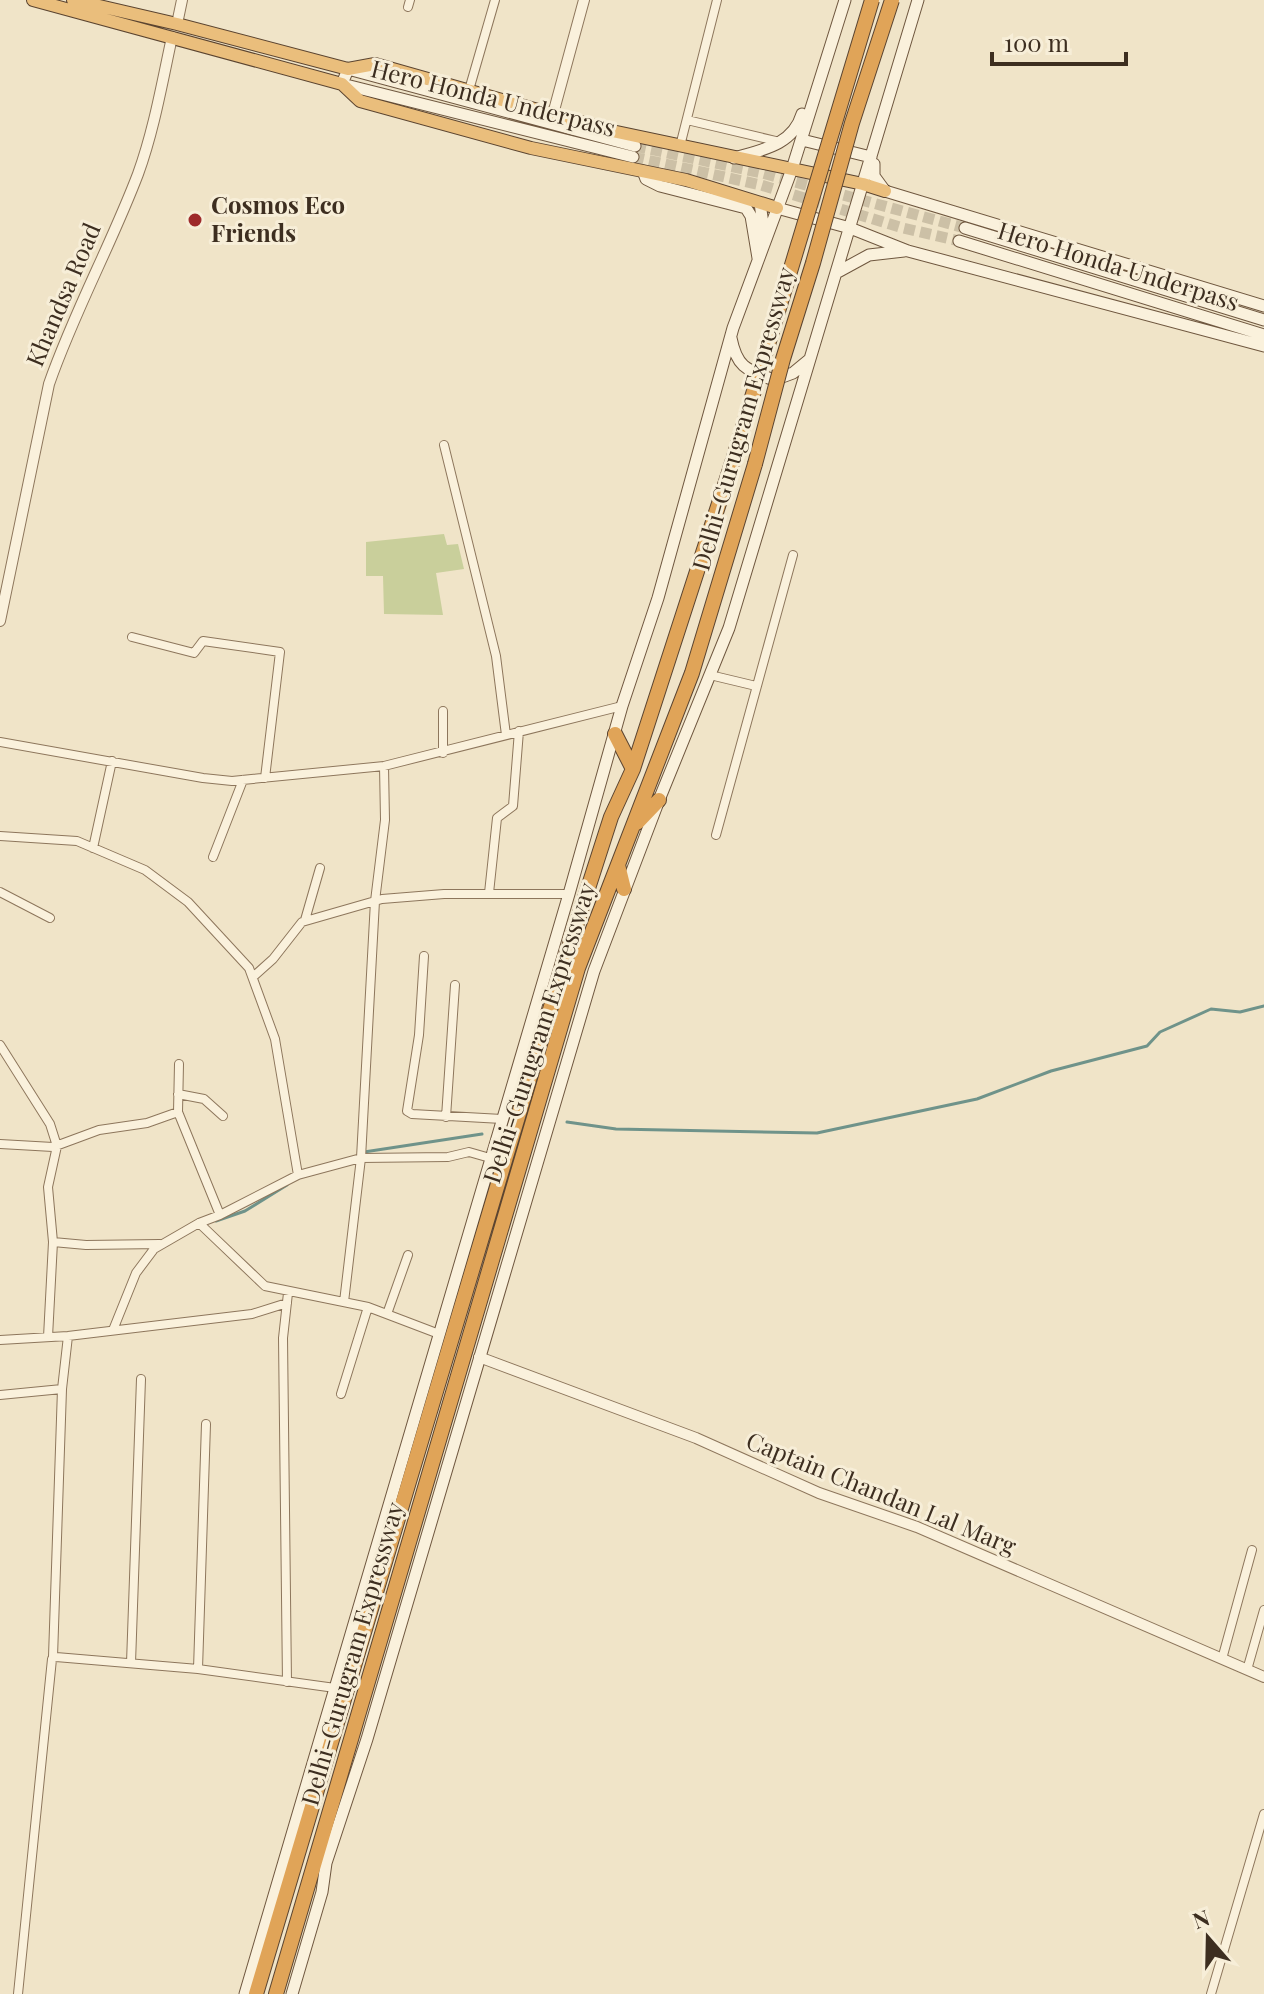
<svg xmlns="http://www.w3.org/2000/svg" width="1264" height="1994" font-family="'Playfair Display',serif">
	<style>
		.green { fill: #c9cf9b }
		.lines { fill: none; stroke-linecap: round; stroke-linejoin: round }
		.stream { stroke: #6f938a; stroke-width: 3 }
		.secondary-tunnel { stroke: #ccc0a6; stroke-width: 11; stroke-dasharray: 11 5.5; stroke-linecap: butt }
		.minor-casing { stroke: #8d765c; stroke-width: 10 }
		.tertiary-casing { stroke: #8d765c; stroke-width: 12 }
		.secondary-casing { stroke: #6f573f; stroke-width: 13 }
		.trunk-casing { stroke: #5b4430; stroke-width: 14 }
		.motorway-casing { stroke: #5b4430; stroke-width: 16 }
		.minor { stroke: #faf1dc; stroke-width: 8 }
		.tertiary { stroke: #faf1dc; stroke-width: 10 }
		.secondary { stroke: #faf1dc; stroke-width: 11 }
		.trunk { stroke: #eabe7c; stroke-width: 12 }
		.motorway { stroke: #e0a458; stroke-width: 14 }
		.motorway-bridge-casing { stroke: #5b4430; stroke-width: 16; stroke-linecap: butt }
		.motorway-bridge { stroke: #e0a458; stroke-width: 14 }
		.poi-dot { fill: #9e2a2b; stroke: #f7eed8; stroke-width: 3 }
		.labels { text-anchor: middle; stroke-width: 6; stroke-linejoin: round; paint-order: stroke }
		.street-label { font-size: 24px; fill: #3d2e20; stroke: #f7eed8 }
		.poi-label { font-size: 24px; font-weight: bold; fill: #3d2e20; stroke: #f7eed8; text-anchor: start }
	</style>
	<rect width="100%" height="100%" fill="#f0e4c8"/>
	<!-- green -->
	<path class="green" d="M444,534L447,545L458,544L464,569L436,573L443,615L384,614L383,576H366V542Z"/>
	<g class="lines">
		<!-- stream -->
		<path class="stream" d="M567,1122L616,1129L817,1133L977,1099L1051,1071L1147,1046L1160,1032L1211,1009L1240,1012L1264,1006
			M364,1152L482,1134
			M216,1221L245,1211L287,1185"/>
		<!-- secondary-tunnel -->
		<path class="secondary-tunnel" d="M635,146L762,173L965,228
			M633,157L761,185L903,228L959,241"/>
		<defs>
			<path id="minor" d="M408,7L410,0
				M469,90L495,0
				M687,120L780,142
				M680,146L717,0
				M444,445L496,656L506,735
				M132,637L194,653L203,641L280,652L265,778
				M710,675L756,686
				M443,711V753
				M0,742L203,778L232,781L384,766L622,706
				M716,835L793,555
				M0,836L77,841L145,870L188,902L249,968L275,1039L298,1175
				M93,848L112,761
				M213,857L243,780
				M0,892L50,918
				M489,893L497,818L513,806L519,731
				M305,920L320,868
				M424,956L419,1035L407,1111L412,1114L502,1119
				M254,976L273,959L302,922L382,899L444,894H569
				M0,1045L50,1124L57,1146L48,1187L53,1242L48,1337
				M179,1064L178,1112L220,1215
				M178,1094L204,1099L223,1116
				M446,1117L455,985
				M0,1144L53,1147L99,1130L147,1123L178,1112
				M199,1223L265,1286L368,1307L439,1334
				M53,1242L86,1245L160,1244
				M344,1302L361,1158L375,901L385,820L384,766
				M387,1314L408,1255
				M113,1330L136,1273L154,1249L199,1223L220,1215L298,1175L361,1158L448,1157L469,1152L490,1158
				M0,1340L68,1336L252,1314L287,1303
				M341,1394L368,1307
				M0,1395L62,1389
				M53,1657L62,1389L68,1336
				M1222,1659L1252,1550
				M131,1663L141,1379
				M198,1669L206,1424
				M1247,1670L1264,1610
				M287,1682L283,1338L288,1293
				M18,1994L52,1659L56,1657L198,1669L335,1688
				M1211,1994L1264,1814"/>
			<path id="tertiary" d="M177,24L182,0
				M553,114L584,0
				M0,621L49,384C74,312 111,245 138,174C154,130 162,83 172,37
				M479,1357L696,1438L819,1493L917,1527L1264,1677"/>
			<path id="secondary" d="M802,140L871,157
				M633,157L342,84L348,69L635,146
				M734,158C762,150 793,145 802,114
				M874,164V176L885,191L1264,306
				M643,171L646,179L660,186L746,208L751,216L758,258
				M760,203L765,238
				M777,208L850,228L908,251L1264,346
				M965,228L1264,320
				M959,241L1264,335
				M836,273L869,255L904,251
				M731,338C737,368 747,370 774,380L793,373L810,359
				M245,1994L569,894L622,706L658,598L733,328L792,169L845,0
				M292,1994L322,1892L326,1863L367,1739L594,971L659,800L729,628L918,0"/>
			<path id="trunk" d="M33,0L342,84L360,101L531,148L686,180L777,208
				M73,0L177,24L348,69L375,64L612,131L863,184L885,191"/>
			<path id="motorway" d="M615,734L633,769
				M637,823L659,800
				M618,865L624,889
				M256,1994L563,966L611,817L633,769L734,457
				M276,1994L578,968L692,673L755,464"/>
		</defs>
		<!-- minor casing -->
		<use href="#minor" class="minor-casing"/>
		<!-- tertiary casing -->
		<use href="#tertiary" class="tertiary-casing"/>
		<!-- secondary casing -->
		<use href="#secondary" class="secondary-casing"/>
		<!-- trunk casing -->
		<use href="#trunk" class="trunk-casing"/>
		<!-- motorway casing -->
		<use href="#motorway" class="motorway-casing"/>
		<!-- minor -->
		<use href="#minor" class="minor"/>
		<!-- tertiary -->
		<use href="#tertiary" class="tertiary"/>
		<!-- secondary -->
		<use href="#secondary" class="secondary"/>
		<!-- trunk -->
		<use href="#trunk" class="trunk"/>
		<!-- motorway -->
		<use href="#motorway" class="motorway"/>
		<defs>
			<path id="motorway-bridge" d="M734,457L872,0
				M755,464L783,359L813,263L852,123L892,0"/>
		</defs>
		<!-- motorway-bridge casing -->
		<use href="#motorway-bridge" class="motorway-bridge-casing"/>
		<!-- motorway-bridge -->
		<use href="#motorway-bridge" class="motorway-bridge"/>
	</g>
	<!-- markers -->
	<circle class="poi-dot" cx="195" cy="220" r="8"/>
	<g class="labels">
		<!-- street labels -->
		<g class="street-label">
			<text transform="translate(493 99) rotate(14)" y="8">Hero Honda Underpass</text>
			<text transform="translate(1118 267) rotate(17)" y="8">Hero Honda Underpass</text>
			<text transform="translate(64 295) rotate(-67)" y="8">Khandsa Road</text>
			<text transform="translate(744 419) rotate(-74)" y="8">Delhi-Gurugram Expressway</text>
			<text transform="translate(540 1033) rotate(-72)" y="8">Delhi-Gurugram Expressway</text>
			<text transform="translate(881 1494) rotate(22)" y="8">Captain Chandan Lal Marg</text>
			<text transform="translate(353 1654) rotate(-74)" y="8">Delhi-Gurugram Expressway</text>
		</g>
		<!-- poi labels -->
		<g class="poi-label">
			<text x="211" y="214">Cosmos Eco<tspan x="211" dy="28">Friends</tspan></text>
		</g>
	</g>
	<!-- north arrow -->
	<g transform="translate(1208 1938) rotate(340)" stroke="#f7eed8" stroke-width="6" paint-order="stroke">
	<path d="M0-6L14 30L0 20L-14 30Z" fill="#3d2e20"/>
	<text y="-12" font-size="22" font-weight="bold" text-anchor="middle" fill="#3d2e20">N</text>
	</g>
	<!-- scale -->
	<path d="M992 52v12h134v-12" fill="none" stroke="#3d2e20" stroke-width="4"/>
	<text x="1004" y="52" font-size="24" fill="#3d2e20" stroke="#f7eed8" stroke-width="6" paint-order="stroke">100 m</text>
</svg>
